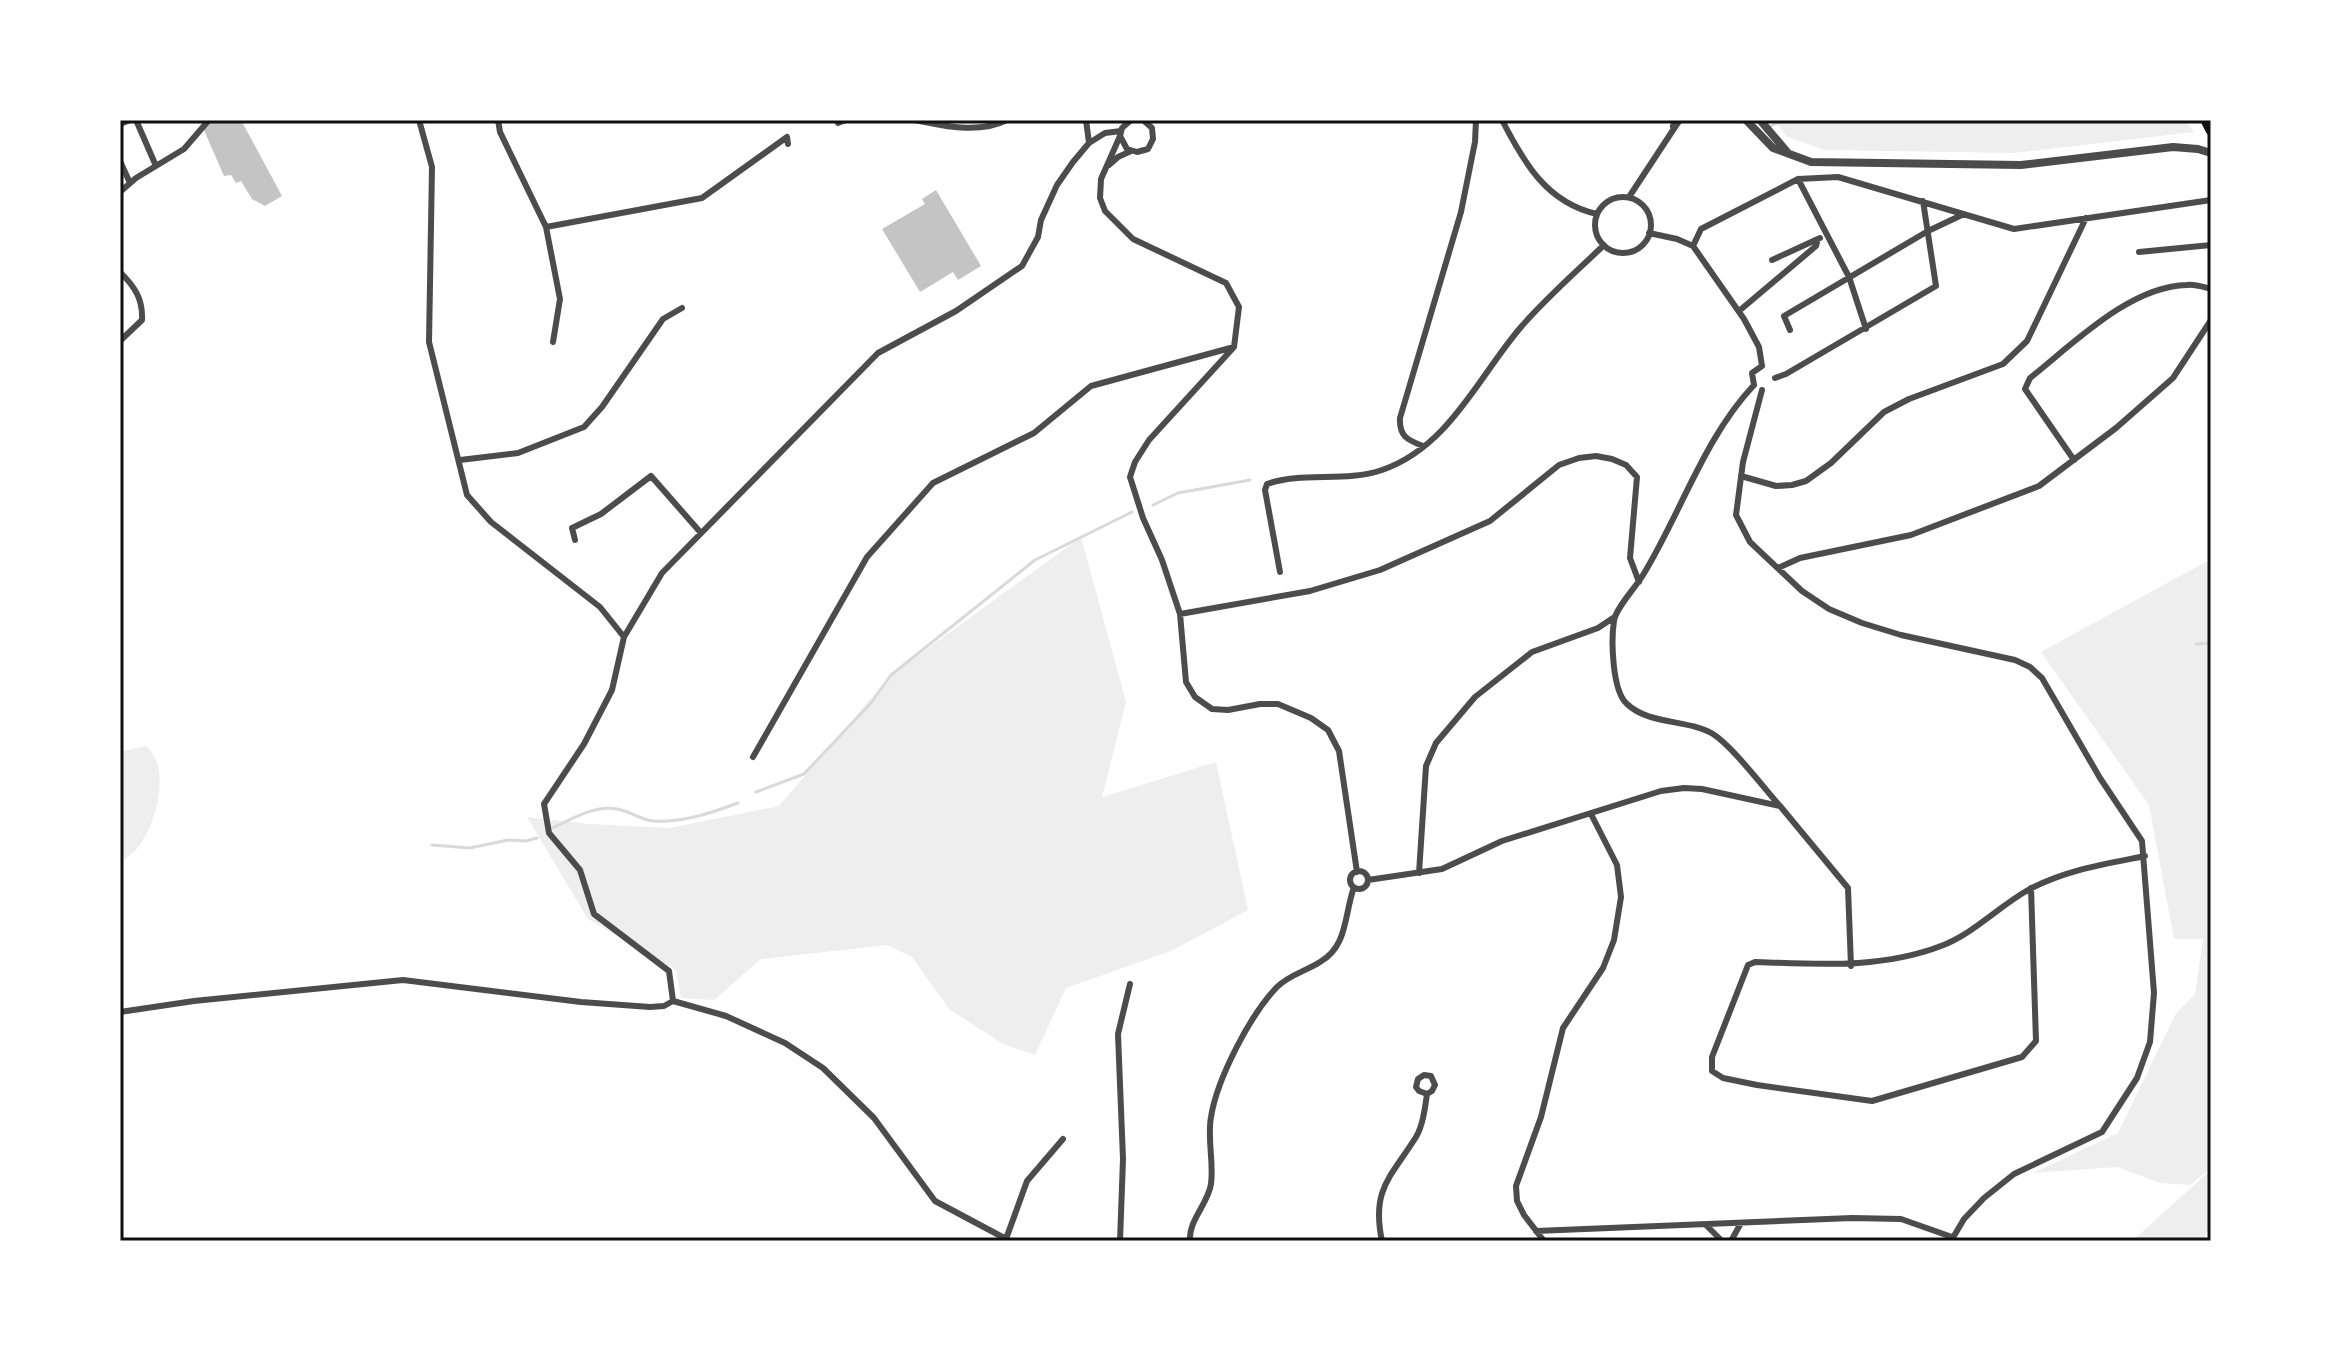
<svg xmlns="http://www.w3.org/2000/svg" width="2331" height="1361" font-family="Barlow,sans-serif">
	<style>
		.green { fill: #eee }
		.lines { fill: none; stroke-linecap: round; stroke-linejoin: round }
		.stream { stroke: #d9d9d9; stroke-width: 3 }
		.building { fill: #c4c4c4 }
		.minor { stroke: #4c4c4c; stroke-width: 6 }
		.tertiary { stroke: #4c4c4c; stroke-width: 8 }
		.motorway { stroke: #111; stroke-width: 11 }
		.neatline { fill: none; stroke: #111; stroke-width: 3 }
	</style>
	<rect width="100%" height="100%" fill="#fff"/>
	<!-- green -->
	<path class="green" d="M1775,120H2186L2194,132L2014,153L1824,150L1786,136Z
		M1081,537L1126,702L1102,797L1216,762L1248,910L1171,951L1066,988L1035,1055L1003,1044L949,1009L912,957L887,945L761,959L714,1000L681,998L676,970L588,919L527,817L589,824L670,828L779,806L891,675Z
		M2211,559V1168L2190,1185L2160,1183L2117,1167L2033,1173L2118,1133L2175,1015L2195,994L2203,939H2174L2149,805L2041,652Z
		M146,746C170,766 158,816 143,840C138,850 129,856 120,862V752Z
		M2211,1170V1223L2203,1241H2132Z"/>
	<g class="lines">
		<!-- stream -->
		<path class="stream" d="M1771,126L1783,120
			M1153,505L1178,493L1250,480
			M2196,644L2211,643
			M756,792L804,774L871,703L891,675L1035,560L1132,512
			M552,828C572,819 594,805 617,809C630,811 641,820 653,821C682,823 711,813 738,803
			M432,845L470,848L508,840L526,841L537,838"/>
	</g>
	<!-- building -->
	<path class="building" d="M211,120H241L282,196L265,206L252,199L241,181L236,183L231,175L224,176L203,128Z
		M936,190L981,266L958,280L953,272L920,292L882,229L925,204L922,199Z"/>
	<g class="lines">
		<!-- minor -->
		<path class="minor" d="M136,120L156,166
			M419,120L432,167L429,342L467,495L491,522L600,607L624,637
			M498,120L500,132L546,227L560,299L553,342
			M915,120C943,126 979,134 1007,120
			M1086,120L1089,143
			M1131,120L1122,128L1120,136L1127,149L1137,152L1148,149L1153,139L1152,128L1143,120
			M1502,120C1524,163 1547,203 1597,214
			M838,123L846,120
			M120,124L130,120
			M1120,136L1101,179L1100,198L1105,211L1133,239L1226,283L1239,307L1234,347L1149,440L1135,462L1130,477L1143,518L1162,560L1180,614L1186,682L1195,697L1212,709L1228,710L1260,704H1278L1311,718L1328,730L1339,751L1357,872
			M120,161L130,183
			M1109,165L1118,157L1131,151
			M1798,179L1849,277L1866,329
			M120,192L136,178L184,149L209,120
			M1629,197L1677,124
			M1595 225a28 28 0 1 1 56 0a28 28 0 1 1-56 0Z
			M546,227L702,198L787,137L788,144
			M1649,233L1677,239L1693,246L1744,319L1759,347L1762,366
			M1693,246L1701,229L1798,179L1838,177L2014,229L2211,200
			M2139,252L2211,245
			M1772,260L1820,238
			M120,272C135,287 143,299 142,320L120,341
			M1739,311L1816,246L1818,239
			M1790,330L1784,316L1928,231L1964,214
			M1775,378L1786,374L1936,286L1923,201
			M1754,385C1704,438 1681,513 1643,575C1636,587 1615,609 1614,621C1611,640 1612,691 1627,704C1649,725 1688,719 1713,734C1732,746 1763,787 1780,806
			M1754,385L1752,373L1762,366
			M1762,390L1743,462L1736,515L1750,542L1802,591L1829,609L1862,623L1901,635L2015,660L2030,667L2042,678L2100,778L2142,841L2154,993L2150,1042L2137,1078L2102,1132L2014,1174L1984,1198L1964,1219L1951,1241
			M1423,446C1407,440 1399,436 1400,418L1461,212L1475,142L1476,120
			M460,460L518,453L584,427L602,407L663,319L682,308
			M2074,460L2025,389L2030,378C2073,344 2130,286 2187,285C2195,284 2203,287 2211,289
			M1741,476L1776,486L1792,485L1806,481L1831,463L1884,412L1909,399L2003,364L2027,341L2086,218
			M575,540L572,528L601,514L651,476L701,533
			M1778,568L1800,558L1911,535L2039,486L2116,428L2173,378L2211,320
			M1280,572L1265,490L1267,484C1303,471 1345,483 1382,470C1449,447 1478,377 1521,327C1546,298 1576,272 1604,245
			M1180,614L1310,591L1380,570L1490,521L1559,465L1579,458L1596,456L1612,459L1626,465L1637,477L1630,558L1639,582
			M753,757L867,557L933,483L1034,433L1091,386L1234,347
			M1350 880a9 9 0 1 1 18 0a9 9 0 1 1-18 0Z
			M1419,873L1426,766L1436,743L1475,697L1532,652L1598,628L1613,618
			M1368,880L1442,869L1502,841L1661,791L1684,788L1702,789L1780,806L1848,888L1851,966
			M2031,888L2036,1041L2022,1057L1872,1101L1757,1085L1723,1078L1712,1071V1057L1748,965L1755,962C1818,964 1881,969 1941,946C1973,934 1998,907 2028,890C2065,870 2105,864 2145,856
			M673,1001L669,971L594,914L580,870L549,833L544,804L584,744L612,690L624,637L662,573L878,353L956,311L1022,266L1038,237L1041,220L1057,185L1073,162L1089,143L1105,133L1121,131
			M673,1001L726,1016L785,1043L823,1068L874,1118L935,1201L1010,1241
			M120,1012L194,1001L403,980L581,1002L650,1007L664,1006L673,1001
			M1706,1225L1722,1241
			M1536,1231L1852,1218L1901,1219L1952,1237
			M1006,1239L1027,1181L1063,1139
			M1120,1241L1123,1159L1118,1034L1130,984
			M1190,1241C1188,1221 1208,1204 1211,1184C1214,1162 1207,1139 1211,1117C1217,1079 1250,1015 1277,987C1289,975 1306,971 1320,962C1348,946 1344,915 1354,887
			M1382,1241C1371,1189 1391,1177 1416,1137C1423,1125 1425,1108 1427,1094L1432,1091L1435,1085L1431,1076L1424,1075L1418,1079L1416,1087L1419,1091L1427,1094
			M1544,1241L1524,1215L1517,1201L1516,1186L1541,1117L1563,1028L1603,968L1614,940L1621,897L1617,865L1591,814
			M1731,1241L1741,1223"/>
		<!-- tertiary -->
		<path class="tertiary" d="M1746,120L1773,148L1811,162L2021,165L2173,147L2198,149L2211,153
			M1760,120L1788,153
			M1674,126L1679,120"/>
		<!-- motorway -->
		<path class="motorway" d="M2206,120L2211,130"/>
	</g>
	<!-- border -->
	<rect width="2331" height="1361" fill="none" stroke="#ffffff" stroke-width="244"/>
	<rect x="122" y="122" width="2087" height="1117" class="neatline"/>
</svg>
